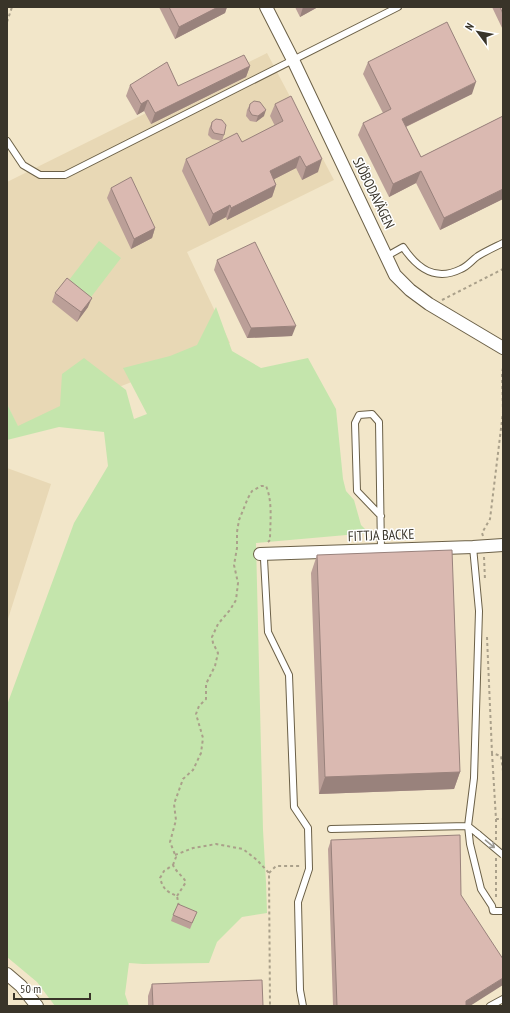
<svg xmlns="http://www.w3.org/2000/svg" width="510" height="1013" font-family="'PT Sans Narrow',sans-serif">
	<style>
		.built { fill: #e8d8b5 }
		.green { fill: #c4e5ac }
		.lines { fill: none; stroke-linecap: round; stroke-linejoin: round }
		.lane-casing { stroke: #6b6047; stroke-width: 8 }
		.street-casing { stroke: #6b6047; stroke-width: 14 }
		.path { stroke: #aaa08a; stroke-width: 2; stroke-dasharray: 3 3; stroke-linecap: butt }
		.lane { stroke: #fff; stroke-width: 6 }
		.street { stroke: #fff; stroke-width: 12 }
		.lane-bridge-casing { stroke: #6b6047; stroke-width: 8; stroke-linecap: butt }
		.lane-bridge { stroke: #fff; stroke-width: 6 }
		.wall { fill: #bb9f98 }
		.shaded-wall { fill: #99827c }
		.building { fill: #dab9b1; stroke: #99827c }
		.oneway { stroke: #9c9a94 }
		.labels { text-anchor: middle; stroke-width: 3; stroke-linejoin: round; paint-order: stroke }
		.street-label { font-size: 14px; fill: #393429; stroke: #fff }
	</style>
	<rect width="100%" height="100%" fill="#f2e6c9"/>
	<!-- built -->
	<path class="built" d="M267,53L334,180L187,252L230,343L18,427L7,404V182Z
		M7,468L51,484L7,622Z"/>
	<!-- green -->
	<path class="green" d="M99,241L121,258L88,301L66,284Z
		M216,307L232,351L261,368L308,358L336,409L343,479L346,491L354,500L361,525L369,533L256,543L263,830L266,882L267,913L242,917L217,942L209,963L143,964L129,963L125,994L129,1006H55L37,982L7,957V705L74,523L108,466L104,432L59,427L7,440V404L18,426L60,406L62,374L84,358L126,390L134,419L147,414L123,368L170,356L197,345Z"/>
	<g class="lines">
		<defs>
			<path id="lane" d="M7,141L23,165L40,175H65L398,7
				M387,256L403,247C417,268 435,282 461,269C468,266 472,260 478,256C486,251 495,247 503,243
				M381,516L357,491L355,423L359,415L372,414L379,422L381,550
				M473,547L479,611L474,778L468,826L478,834
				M260,554L264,559L268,632L289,675L294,807L308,828L309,869L298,902L300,990L303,1006
				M331,829L468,826L470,844L481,889L492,906L493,911H503
				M490,1006L503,999"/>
			<path id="street" d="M266,7L293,60L395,275L410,290L429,304L503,348
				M260,554L473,547L503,545
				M7,974L21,986L37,1006"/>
		</defs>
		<!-- lane casing -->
		<use href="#lane" class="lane-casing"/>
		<!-- street casing -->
		<use href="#street" class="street-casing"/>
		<!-- path -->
		<path class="path" d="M7,22L12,7
			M442,300L503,269
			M483,536L482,533L490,519L503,412L502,373L503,368
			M484,557L485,580
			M487,637L492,753L501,756L503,771
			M492,753L496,819H503
			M496,840V819
			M175,855L193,848L216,844L243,849L257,860L269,873L270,1006
			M496,858V898
			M173,865L176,857L170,842L176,820L174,804L183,779L193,770L201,753L203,738L196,714L199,706L206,699V684L215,666L218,653L213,643L212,637L218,624L230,610L236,600L238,583L234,565L237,548V532L239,520L248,498L252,491L261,486H266C273,502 270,523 270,540L268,542
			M269,873L276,866H302
			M177,896L186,882C182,875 176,872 173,865L164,871L160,878C163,889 167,892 177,896L179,907"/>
		<!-- lane -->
		<use href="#lane" class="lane"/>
		<!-- street -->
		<use href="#street" class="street"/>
		<defs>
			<path id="lane-bridge" d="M478,834L503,855"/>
		</defs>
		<!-- lane-bridge casing -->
		<use href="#lane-bridge" class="lane-bridge-casing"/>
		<!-- lane-bridge -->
		<use href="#lane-bridge" class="lane-bridge"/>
	</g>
	<!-- wall -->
	<path class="wall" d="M159,7H227L225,13L175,39Z
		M295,7H318L300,17Z
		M492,7H503V30Z
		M368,62L472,94L406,127L421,157L503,116V199L440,230L416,183L389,197L358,135L363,123L383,113L363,74Z
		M250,66L246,77L151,124L144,111L137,115L126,96L130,85L178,86Z
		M250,104L264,116L256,122L250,121L246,116L247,110Z
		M275,104L318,172L302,180L296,168L274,179L276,185L272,197L227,220L226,217L209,226L182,171L186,159L242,142L275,126L270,116Z
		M212,122L224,135L222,141L212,139L208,135L209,129Z
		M111,188L155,228L152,238L131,249L107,198Z
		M217,260L292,336L247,338L214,270Z
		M55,293L88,307L77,322L52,302Z
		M317,555L460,772L454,789L319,794L311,573Z
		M331,840L461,895L470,1006H333L328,849Z
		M197,912L190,929L171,921L173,915Z
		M152,984L263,1006H148V996Z"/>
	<!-- shaded-wall -->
	<path class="shaded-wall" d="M218,7H227L225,13L175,39L179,27Z
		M303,7H318L300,17Z
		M250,66L246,77L151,124L155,113Z
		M476,82L472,94L397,131L402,119Z
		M148,100L144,111L137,115L141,104Z
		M266,110L264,116L256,122L258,116Z
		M300,156L296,168L265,184L270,171Z
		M322,159L318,172L302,180L306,167Z
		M421,171L416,183L389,197L393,184Z
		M276,185L272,197L227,220L231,208Z
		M503,189V199L440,230L444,218Z
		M230,205L226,217L209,226L213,214Z
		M155,228L152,238L131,249L134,239Z
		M92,298L88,307L77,322L81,312Z
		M296,326L292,336L247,338L251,328Z
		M460,772L454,789L319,794L325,777Z
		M503,978V985L470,1006H465L466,1001Z"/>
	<!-- building -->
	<path class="building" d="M169,7H218L179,27Z
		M500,7H503V14Z
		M447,22L476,82L402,119L421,157L503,116V189L444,218L421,171L393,184L363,123L391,109L368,62Z
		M244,55L250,66L155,113L148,100L141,104L130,85L167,62L178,86Z
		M291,96L322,159L306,167L300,156L270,171L276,185L231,208L230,205L213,214L186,159L237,133L242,142L283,121L275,104Z
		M254,101L260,102L266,110L258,116L252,115L249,110L250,104Z
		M216,119L222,120L226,125L224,135L214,133L211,128L212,122Z
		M131,177L155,228L134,239L111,188Z
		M255,242L296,326L251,328L217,260Z
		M67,278L92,298L81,312L55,293Z
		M452,550L460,772L325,777L317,555Z
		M460,835L461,895L503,959V978L466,1001V1006H337L331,840Z
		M178,904L197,912L192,923L173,915Z
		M262,980L263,1006H153L152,984Z"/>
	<!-- one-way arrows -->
	<defs><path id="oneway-shaft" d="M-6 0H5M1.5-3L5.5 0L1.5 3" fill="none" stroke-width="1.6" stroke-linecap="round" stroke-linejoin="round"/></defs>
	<use class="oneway" href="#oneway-shaft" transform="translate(490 844) rotate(40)"/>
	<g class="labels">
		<!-- street labels -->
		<g class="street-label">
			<text transform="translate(374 193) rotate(64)" y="5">SJÖBODAVÄGEN</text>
			<text transform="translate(381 535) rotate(-2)" y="5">FITTJA BACKE</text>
		</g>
	</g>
	<!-- border -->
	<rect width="510" height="1013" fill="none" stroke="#393429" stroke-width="16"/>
	<!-- north arrow -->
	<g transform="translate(478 32) rotate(302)" stroke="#ffffff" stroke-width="3" paint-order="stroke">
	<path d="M0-3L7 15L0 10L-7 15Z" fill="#393429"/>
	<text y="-6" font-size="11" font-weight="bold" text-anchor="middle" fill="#393429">N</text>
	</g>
	<!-- scale -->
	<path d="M14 993v6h76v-6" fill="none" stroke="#393429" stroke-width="2"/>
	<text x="20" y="993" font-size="12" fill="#393429" stroke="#ffffff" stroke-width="3" paint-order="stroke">50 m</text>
</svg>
